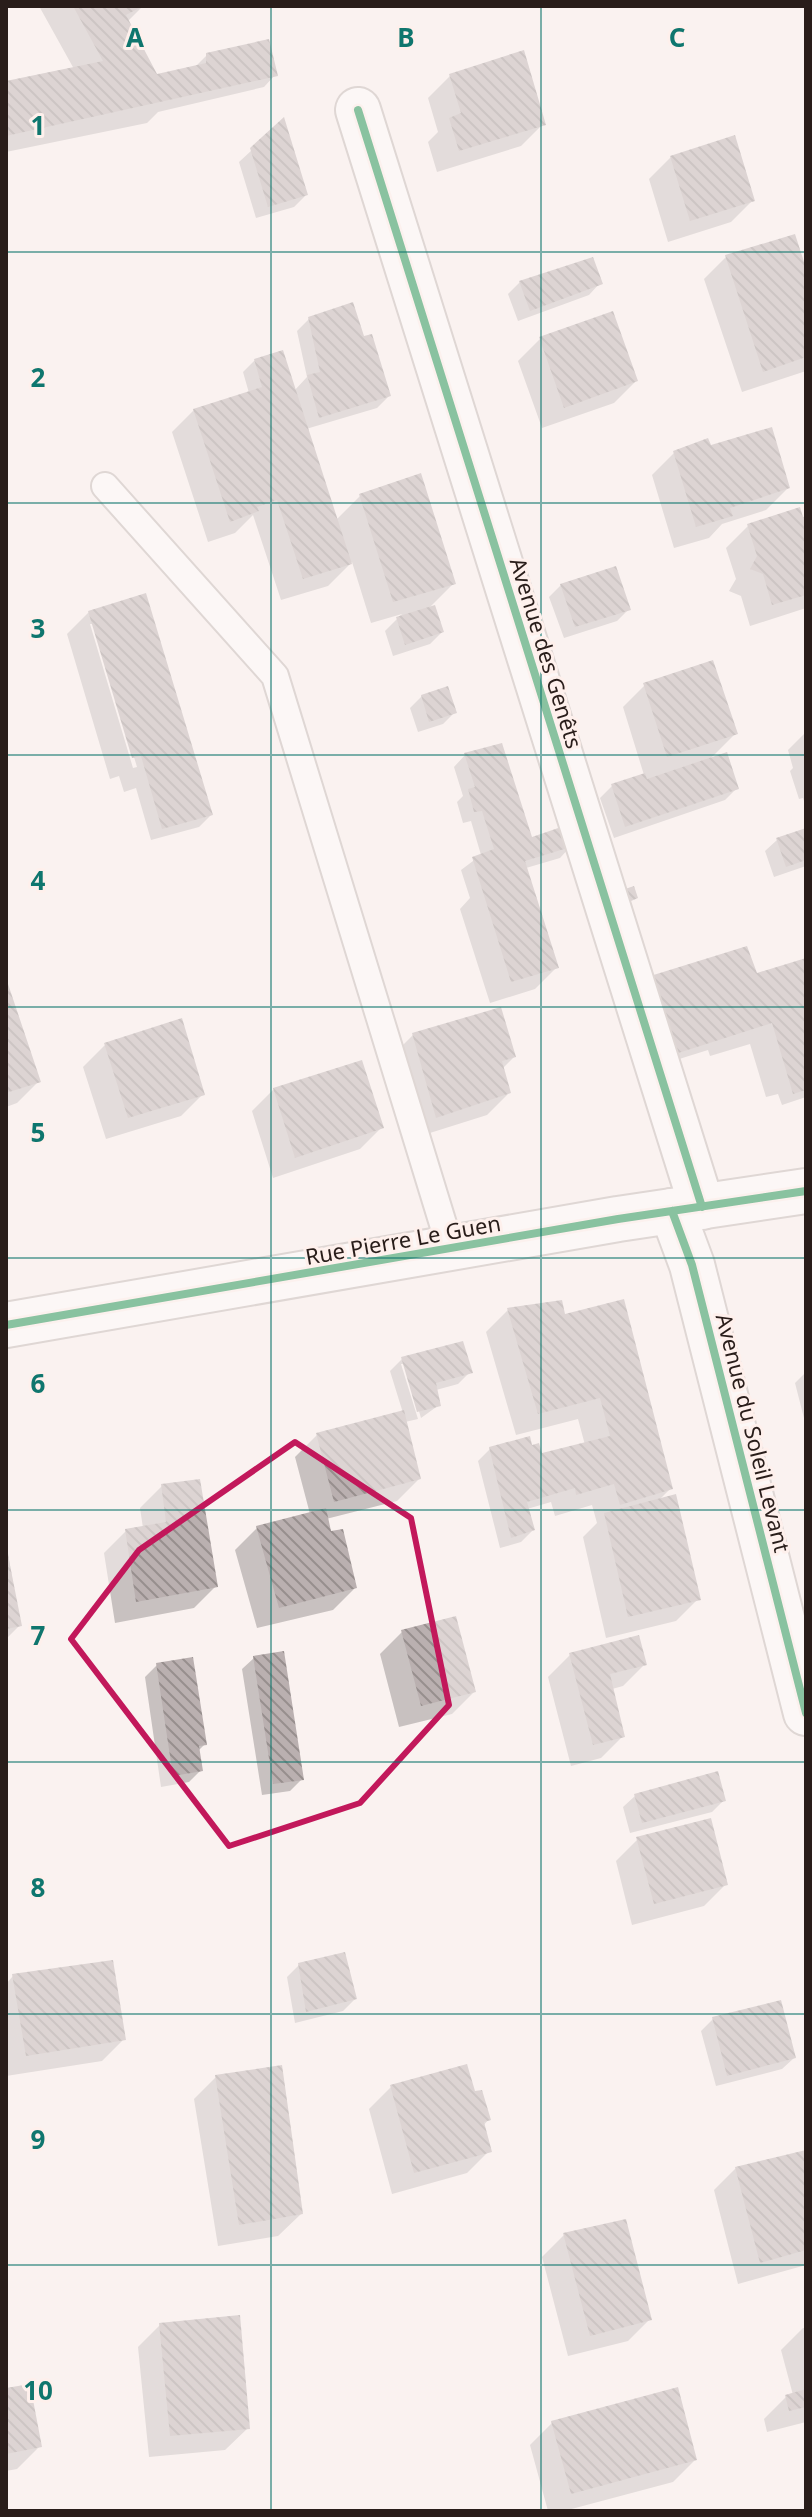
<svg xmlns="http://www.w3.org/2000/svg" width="812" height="2517" font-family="'Noto Sans',sans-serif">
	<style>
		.shadow { fill: #0003; fill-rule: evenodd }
		.building { fill: url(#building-back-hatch) }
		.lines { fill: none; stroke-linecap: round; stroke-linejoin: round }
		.lane-casing { stroke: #bfb5b2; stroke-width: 30 }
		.street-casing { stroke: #bfb5b2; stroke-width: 48 }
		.secondary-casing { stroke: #bfb5b2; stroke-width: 48 }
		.lane { stroke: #fefdfd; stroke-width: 26 }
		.street { stroke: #fefdfd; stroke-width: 44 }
		.secondary { stroke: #fefdfd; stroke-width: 44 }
		.cycleway-casing { stroke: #fef0ec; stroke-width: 13 }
		.cycleway { stroke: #00873e; stroke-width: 8 }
		.marked { fill: none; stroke: #c2185b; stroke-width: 6; stroke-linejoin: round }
		.grid { fill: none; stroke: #0f766e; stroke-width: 2; stroke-opacity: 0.55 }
		.labels { text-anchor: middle; stroke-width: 6; stroke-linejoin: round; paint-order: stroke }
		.street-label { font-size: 22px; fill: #291d1a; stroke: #fef0ec }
		.grid-label { font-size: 26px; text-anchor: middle; font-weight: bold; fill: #0f766e; stroke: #fef0ec; stroke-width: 6; stroke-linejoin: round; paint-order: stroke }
	</style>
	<defs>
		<pattern id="building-back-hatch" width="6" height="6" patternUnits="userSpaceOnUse" patternTransform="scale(2)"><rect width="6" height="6" fill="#bab0b0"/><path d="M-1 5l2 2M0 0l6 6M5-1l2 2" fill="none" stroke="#978f8e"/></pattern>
	</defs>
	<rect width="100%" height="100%" fill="#faf2f0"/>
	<!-- shadow -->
	<path class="shadow" d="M39,6H143L127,22L156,77L195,67L207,55L275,75L264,87L158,112L147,123L6,152V83L74,69Z
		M450,76L543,124L521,146L437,172L428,142L438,132L428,98Z
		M252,150L306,195L294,207L256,218L239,162Z
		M671,157L753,200L731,222L668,242L649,179Z
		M726,257L806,274V371L742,392L704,279Z
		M520,282L600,283L589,295L518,321L508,294Z
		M309,319L362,339L389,396L377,408L306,429L336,520L360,496L454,583L430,607L442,632L430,644L393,656L385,631L402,614L371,623L352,562L328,586L281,600L253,515L235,533L208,542L172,432L194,410L249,393L243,372L255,360L294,391L307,377L297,331Z
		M540,339L636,381L614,403L542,428L518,361Z
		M674,453L788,488L766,510L722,524L709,538L674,548L652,475Z
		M806,518V608L750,626L741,596L729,591L736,579L726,548L748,526Z
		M561,585L629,609L617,621L564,638L549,597Z
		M89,612L211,815L199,827L151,840L136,788L124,792L119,776L110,779L67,634ZM90,624H94L137,767L133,768Z
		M645,685L736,733L709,760L737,788L725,800L614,838L600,798L612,786L644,775L623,707Z
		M422,696L455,712L443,724L418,732L410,708Z
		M806,732V807L803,798L799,799L790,771L793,768L788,750Z
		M465,755L530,839L571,846L560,858L526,868L557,967L535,989L490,1003L460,909L470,898L461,870L481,855L471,821L463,823L457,802L463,796L454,767Z
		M806,830V866L774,877L765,851L777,840Z
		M806,960V1097L782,1105L778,1094L766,1097L750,1044L710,1056L708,1050L660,1065L756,976Z
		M6,982L39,1081L17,1103L6,1107Z
		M413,1035L514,1057L502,1069L509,1093L487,1115L414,1138L391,1057Z
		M105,1045L203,1094L181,1116L106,1139L83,1067Z
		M274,1089L382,1127L360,1149L273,1178L252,1111Z
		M508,1310L564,1317L671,1488L658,1501L698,1599L676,1621L606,1638L583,1537L597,1523L592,1505L555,1516L551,1502L527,1509L533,1530L521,1542L500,1548L478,1461L490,1449L531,1447L540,1455L585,1445L578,1419L516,1435L486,1332Z
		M402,1359L470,1372L458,1384L436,1390L439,1405L421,1418L405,1364H401L418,1419L405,1422L419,1479L397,1501L326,1519L355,1588L333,1610L257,1628L235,1550L257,1528L310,1514L295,1457L317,1435L403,1413L390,1371Z
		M806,1372V1426L795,1383Z
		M162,1486L216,1586L194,1608L115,1623L104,1553L126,1531L143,1528L140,1508Z
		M7,1547L20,1625L6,1639V1547Z
		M402,1632L474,1692L452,1714L399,1727L380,1654Z
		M570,1655L645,1664L623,1686L612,1689L623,1736L601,1758L571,1766L548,1677Z
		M254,1658L302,1779L290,1791L262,1795L242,1669Z
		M157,1665L205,1744L198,1751L201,1770L189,1782L161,1787L145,1677Z
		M635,1796L724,1800L712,1812L630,1833L623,1807Z
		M638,1839L726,1884L704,1906L632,1925L616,1861Z
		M299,1965L355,1999L343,2011L295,2023L287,1977Z
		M13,1976L124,2039L102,2061L6,2076V1984Z
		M713,2019L794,2058L782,2069L716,2086L701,2031Z
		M216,2077L301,2214L278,2236L218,2246L194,2099Z
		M391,2087L473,2094L489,2119L483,2126L489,2151L467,2173L392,2194L369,2109Z
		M806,2152V2265L738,2284L714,2190L736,2168Z
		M564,2235L650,2319L628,2341L568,2356L542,2257Z
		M160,2325L248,2428L225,2450L149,2457L138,2347Z
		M803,2328H806V2422L767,2432L764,2419L786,2397L793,2395L781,2350Z
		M676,2389L695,2460L673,2482L564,2511H548L530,2445L552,2423Z
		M6,2390L39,2447L17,2469L6,2471Z"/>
	<!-- building -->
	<path class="building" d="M73,6H143L126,15L157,74L206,63V53L269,39L278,76L6,136V81L103,61Z
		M524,50L546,125L459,151L449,118L461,113L449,74Z
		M284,117L308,195L268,207L250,148Z
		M735,135L755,201L690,221L670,156Z
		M795,234L806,268V357L763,372L725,255Z
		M593,257L603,284L530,311L519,281Z
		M353,302L364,336L372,334L391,396L319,418L307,375L320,372L308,317Z
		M613,311L638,381L564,408L539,337Z
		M283,350L352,564L303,579L277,500L257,507L259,511L230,522L193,409L262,387L254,359Z
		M772,427L790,488L730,508L733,516L696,527L673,451L708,438L711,445Z
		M421,473L456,584L393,602L359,494Z
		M800,507L803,517L806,516V595L772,605L763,574L750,569L757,556L747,524Z
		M616,566L631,610L575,627L560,584Z
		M146,593L213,815L162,829L141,756L132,758L88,611Z
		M435,605L444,632L405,645L396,617Z
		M713,660L738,734L667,757L643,683Z
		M448,686L457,713L429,722L421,695Z
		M502,743L532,837L567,825L574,846L525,861L559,968L511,982L472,857L494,849L482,811L474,812L468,789L475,787L464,753Z
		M727,752L739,789L625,827L611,784L645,773L647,779Z
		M806,828V860L786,867L776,838Z
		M634,886L638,898L624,904L619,891Z
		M747,946L757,973L806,958V1090L793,1094L772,1023L672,1055L647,977Z
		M6,978L41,1082L6,1093Z
		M501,1007L516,1057L502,1061L511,1093L436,1118L412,1033Z
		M182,1018L205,1095L128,1118L104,1043Z
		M362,1060L384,1128L295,1158L273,1088Z
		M624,1299L673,1489L620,1505L614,1484L576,1495L575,1488L527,1502L535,1530L511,1538L489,1447L530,1436L532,1445L539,1443L542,1453L610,1436L600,1398L538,1414L507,1308L562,1300L565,1314Z
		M463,1341L473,1373L436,1383L441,1406L417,1412L401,1357Z
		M404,1410L421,1479L334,1502L316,1433Z
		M200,1479L218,1587L136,1602L125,1529L166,1522L161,1484Z
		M676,1494L701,1600L628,1617L604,1513Z
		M326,1508L331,1531L343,1529L357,1588L279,1608L256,1526Z
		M6,1545L22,1626L6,1629Z
		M456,1616L476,1692L421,1706L401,1630Z
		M639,1635L647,1665L610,1674L625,1737L593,1745L569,1653Z
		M284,1651L304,1780L273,1784L253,1656Z
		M193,1657L207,1745L199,1746L203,1771L173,1776L156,1663Z
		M718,1771L726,1801L642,1823L634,1794Z
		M711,1818L728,1885L654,1904L636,1837Z
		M345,1952L357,1999L306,2012L298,1963Z
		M113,1960L126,2040L26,2056L12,1974Z
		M781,2000L796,2058L727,2076L712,2017Z
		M467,2064L475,2091L482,2090L491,2120L484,2122L492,2152L414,2173L390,2085Z
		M282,2065L303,2214L239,2225L215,2075Z
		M806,2150V2250L760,2263L735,2167Z
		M626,2219L652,2320L590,2336L563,2233Z
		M240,2315L250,2429L170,2436L159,2323Z
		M30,2384L42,2447L6,2454V2388Z
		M678,2387L697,2460L571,2494L551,2421Z
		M806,2389V2407L789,2411L785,2395Z"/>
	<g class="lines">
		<defs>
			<path id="lane" d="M105,486L275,676L451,1250"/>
			<path id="street" d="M358,110L702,1207
				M672,1211L692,1265L806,1713"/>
			<path id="secondary" d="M6,1325L618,1219L806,1191"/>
		</defs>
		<!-- lane casing -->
		<use href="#lane" class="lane-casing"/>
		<!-- street casing -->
		<use href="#street" class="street-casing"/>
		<!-- secondary casing -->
		<use href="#secondary" class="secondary-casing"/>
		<!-- lane -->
		<use href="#lane" class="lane"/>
		<!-- street -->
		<use href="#street" class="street"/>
		<!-- secondary -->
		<use href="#secondary" class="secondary"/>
		<defs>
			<path id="cycleway" d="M358,110L702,1207
				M672,1211L692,1265L806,1713
				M6,1325L618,1219L806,1191"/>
		</defs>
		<!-- cycleway casing -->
		<use href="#cycleway" class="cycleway-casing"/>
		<!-- cycleway -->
		<use href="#cycleway" class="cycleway"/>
	</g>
	<!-- marked area -->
	<path d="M0 0H812V2517H0ZM295,1442L411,1518L449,1705L360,1803L229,1846L71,1639L139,1550Z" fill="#faf2f0" fill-opacity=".55" fill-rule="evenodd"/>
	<path class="marked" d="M295,1442L411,1518L449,1705L360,1803L229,1846L71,1639L139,1550Z"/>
	<!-- grid -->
	<path class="grid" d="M271,6V2511M541,6V2511M6,252H806M6,503H806M6,755H806M6,1007H806M6,1258H806M6,1510H806M6,1762H806M6,2014H806M6,2265H806"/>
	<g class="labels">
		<!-- street labels -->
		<g class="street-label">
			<text transform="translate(546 653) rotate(73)" y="8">Avenue des Genêts</text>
			<text transform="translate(403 1240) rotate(-10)" y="8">Rue Pierre Le Guen</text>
			<text transform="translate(753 1433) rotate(76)" y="8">Avenue du Soleil Levant</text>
		</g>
	</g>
	<g class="grid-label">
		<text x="135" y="47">A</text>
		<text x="406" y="47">B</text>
		<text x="677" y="47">C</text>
		<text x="38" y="135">1</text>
		<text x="38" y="387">2</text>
		<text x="38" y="638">3</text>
		<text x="38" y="890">4</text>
		<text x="38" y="1142">5</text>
		<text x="38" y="1393">6</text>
		<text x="38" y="1645">7</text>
		<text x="38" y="1897">8</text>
		<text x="38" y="2149">9</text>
		<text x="38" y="2400">10</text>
	</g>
	<!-- border -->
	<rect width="812" height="2517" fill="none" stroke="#291d1a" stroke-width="16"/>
</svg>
